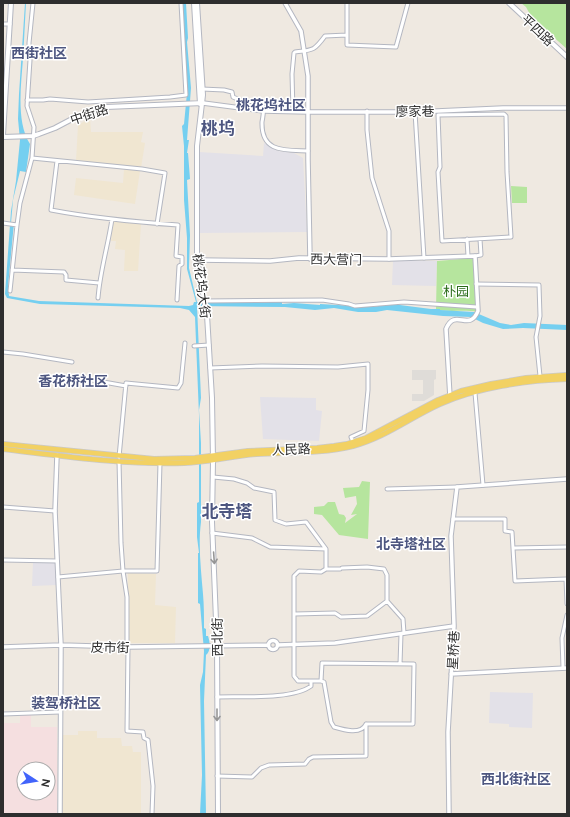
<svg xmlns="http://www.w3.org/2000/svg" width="570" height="817" font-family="'DM Sans','Noto Sans SC',sans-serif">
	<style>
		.industrial { fill: #e3e1e8 }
		.education { fill: #f0e6d1 }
		.medical { fill: #f5dfe0; fill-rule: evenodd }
		.green { fill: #b6e59e }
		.plaza { fill: #dfdcd8 }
		.water { fill: #75cff0 }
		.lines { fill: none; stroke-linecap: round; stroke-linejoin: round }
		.minor-casing { stroke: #b4b7c1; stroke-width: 5 }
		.tertiary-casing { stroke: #b4b7c1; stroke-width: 5.5 }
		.secondary-casing { stroke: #b4b7c1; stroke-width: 6 }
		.primary-casing { stroke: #c9c9c9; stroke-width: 6 }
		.minor { stroke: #fff; stroke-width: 3 }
		.tertiary { stroke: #fff; stroke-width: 3.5 }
		.secondary { stroke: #fff; stroke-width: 4 }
		.primary { stroke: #f2d163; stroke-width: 4.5 }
		.oneway { stroke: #969696 }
		.labels { text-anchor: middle; stroke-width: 3; stroke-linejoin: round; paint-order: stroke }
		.street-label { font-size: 13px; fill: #2e2e2e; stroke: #fff }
		.park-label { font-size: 13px; fill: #2c6e1b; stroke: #fff }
		.neighbourhood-label { font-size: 14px; font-weight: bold; fill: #4d5680; stroke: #fff }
		.district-label { font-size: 17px; font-weight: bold; fill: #4d5680; stroke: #fff }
	</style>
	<rect width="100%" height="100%" fill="#efe9e1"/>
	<!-- industrial -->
	<path class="industrial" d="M264,143L278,151L294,153L303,158L307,232L200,233L199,152L263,156Z
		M393,261H437L436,286L392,285Z
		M260,397L316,398V410L322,411L319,441L263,439Z
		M33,563H55L57,585L32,586Z
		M490,692L533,693L532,728L509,727V724L489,723Z"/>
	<!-- education -->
	<path class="education" d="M90,118L91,132H143L141,142L145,143L141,168L76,161L78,125Z
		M124,169L140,171L135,204L74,195L76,178L123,183Z
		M113,221L141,224L138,271H124L125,250L115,249L116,241H111Z
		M128,573L156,574L155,605L176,607L175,643H127Z
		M78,731H97V738H121L122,746H132L133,752H141V814H62L61,735H78Z"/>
	<!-- medical -->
	<path class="medical" d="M20,713H31V727H57V814H3V723H20ZM24,769H48V793H24Z"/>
	<!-- green -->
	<path class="green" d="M521,3H567V49L532,18L526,7Z
		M511,186L527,187V203H512Z
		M474,258L477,312C463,309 449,313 436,309L437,261Z
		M362,481L370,482L368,539L339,535L322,515L314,514V507L324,506L328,502H335L339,514L344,515L346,518L345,523L357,514L351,515L357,504L356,496L345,498L343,488L359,487Z"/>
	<!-- plaza -->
	<path class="plaza" d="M412,370H436V379L434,380V395L424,401H412V394H423V380H412Z"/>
	<!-- water -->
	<path class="water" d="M25,3H26C25,22 24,40 23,59C21,85 16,122 30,144L26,172L20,171L13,200L11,223H14L8,286L9,296L39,301L189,306L193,305L194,302H196L187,269V238L184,200V146L182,126L184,124L187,93L181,3H186L188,38L187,42L191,88L187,140H189L187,153H188L190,179L187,180L190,235L189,268L197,302L258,303L282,301V304L294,303L320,305V304L372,307L392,304L431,309H440V310L474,312L500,323L511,325L524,323L567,325V330L523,328L503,329L483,323L471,317L443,316L387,310L376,312H358L334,308L315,310L285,307L197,306L201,398L199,410L201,443V522C198,545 201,570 203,594C204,605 204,617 204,628L206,629V636H208C210,642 211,651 206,655L204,701L206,814H200L202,775L200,685L203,672L204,651L200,604L198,603V553H199L197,537V503L199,502V415L195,317L189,310L180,308L40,304L7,298L5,294L11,211L16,181L20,140L18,119L19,94Z"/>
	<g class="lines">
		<defs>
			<path id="minor" d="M3,24H10
				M347,35V45L396,47L408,3
				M202,89L224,90L232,92L233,97L240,100L262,103C265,110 263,115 262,122C261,153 285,150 308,151
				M27,100H43L50,99L88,102L170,97L186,95L181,3
				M293,111L292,74L294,53L295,52C313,50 314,51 325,36L347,35V3
				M367,111V130L372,178L389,231V259
				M415,112L424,258
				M504,114L506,116L507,172L511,237L442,241L438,172L440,167L438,115Z
				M32,158L142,169L165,173L157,224
				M57,161L51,210C93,218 135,222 178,225L176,256L182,257V264L179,266L177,300
				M3,223L17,225L20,203L32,158L34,127L27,106L30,60L29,43L33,3
				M467,239L468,256
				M475,256L481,255L480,239
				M12,270L64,272L66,275V280L99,283
				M476,284L539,285L540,316L536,337L540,376
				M10,291L17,225
				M98,298C100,271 108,246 112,219
				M204,301L322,300L349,304L355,306L404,302L477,307
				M194,346L209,345
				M3,352L23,354L72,362
				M210,368L262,366L338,367L368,364V390L364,431L351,437L353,442
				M70,376L126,386
				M475,393L483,485
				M119,457L126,383L178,388L181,383L185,343
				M119,461L121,543L123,571L127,597V647
				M213,477L234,479L247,483L254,488L274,492L275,520L286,524L306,522L326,549V569
				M387,489L457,487
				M3,507L55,511
				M453,519H505V531L512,532L515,581L566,579L567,604
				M212,533L252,538L270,547L326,549
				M514,548L567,547
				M3,560L57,561
				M342,568L367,567L384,569L387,575V601
				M340,569H326L321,572L299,571L294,576V676L298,681H321L324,682L331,722L334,727C344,730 361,735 366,724
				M58,577L123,571H157L160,463
				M295,614L335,613L341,617L367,616L387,601L403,619L404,633
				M128,647L127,731L143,732L144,738L148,740L153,786L152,814
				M400,664L401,634
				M563,668L562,638L567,615
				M321,681L322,663L414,664L413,724H366
				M217,697C242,696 292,700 311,686V681
				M3,714L60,712
				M217,776L252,777L261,768L269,765L305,764L309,759L313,757L366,756V724"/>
			<path id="tertiary" d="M285,3L301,31L308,76V160L310,259
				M203,103L264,111L308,112H415L503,108H567
				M198,260L270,261L299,258L389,259L475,256L478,311C469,333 455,307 446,329L450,397
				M57,455L55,511L61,645L60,814
				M268.5 645a4.5 4.5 0 1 1 9 0a4.5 4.5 0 1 1-9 0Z
				M278,645L335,643L454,626
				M3,647L61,645L128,647L268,645
				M451,674L567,668
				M449,814L448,732L454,626L451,536L457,487L567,479"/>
			<path id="secondary" d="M194,3L200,104
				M197,3L203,95L197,146V255L199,272L207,315L212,398L213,461L212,522L217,645L218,814
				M509,3L567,57
				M3,135L11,3
				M3,137L33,136L39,134L55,128L74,118L106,107L203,103"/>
			<path id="primary" d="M3,444L154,459L195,458L248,451L317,448L334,446L347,444L366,438L438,400L461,391L491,384L526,378L567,375
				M3,449C63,456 124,465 184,463C208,462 232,456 256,454C288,452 321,454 353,446C384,438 411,417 440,404C476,388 527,380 567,379"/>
		</defs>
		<!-- minor casing -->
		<use href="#minor" class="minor-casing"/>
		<!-- tertiary casing -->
		<use href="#tertiary" class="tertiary-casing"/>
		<!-- secondary casing -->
		<use href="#secondary" class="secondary-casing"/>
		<!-- primary casing -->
		<use href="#primary" class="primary-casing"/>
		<!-- minor -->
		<use href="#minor" class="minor"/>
		<!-- tertiary -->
		<use href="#tertiary" class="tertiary"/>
		<!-- secondary -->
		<use href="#secondary" class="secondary"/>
		<!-- primary -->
		<use href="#primary" class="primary"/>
	</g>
	<!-- one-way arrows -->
	<defs><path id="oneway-shaft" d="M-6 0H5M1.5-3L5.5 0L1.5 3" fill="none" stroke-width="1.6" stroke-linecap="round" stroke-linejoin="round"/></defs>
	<g class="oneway">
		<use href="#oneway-shaft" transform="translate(214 558) rotate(86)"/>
		<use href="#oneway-shaft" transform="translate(217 715) rotate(90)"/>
	</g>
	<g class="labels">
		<!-- street labels -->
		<g class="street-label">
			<text transform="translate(538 30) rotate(43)" y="5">平四路</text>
			<text transform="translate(415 111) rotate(-1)" y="5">廖家巷</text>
			<text transform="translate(89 114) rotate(-18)" y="5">中街路</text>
			<text transform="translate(336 259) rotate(1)" y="5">西大营门</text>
			<text transform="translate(202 286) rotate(83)" y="5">桃花坞大街</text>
			<text transform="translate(291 449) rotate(-2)" y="5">人民路</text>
			<text transform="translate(217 637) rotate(-91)" y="5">西北街</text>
			<text transform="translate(110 647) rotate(1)" y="5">皮市街</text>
			<text transform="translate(453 650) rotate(-87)" y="5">星桥巷</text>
		</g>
		<!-- park labels -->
		<g class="park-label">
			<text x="456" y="296">朴园</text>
		</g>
		<!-- neighbourhood labels -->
		<g class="neighbourhood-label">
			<text x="39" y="58">西街社区</text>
			<text x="271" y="110">桃花坞社区</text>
			<text x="73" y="386">香花桥社区</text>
			<text x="411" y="549">北寺塔社区</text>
			<text x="66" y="708">装驾桥社区</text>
			<text x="516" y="784">西北街社区</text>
		</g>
		<!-- district labels -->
		<g class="district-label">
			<text x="218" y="134">桃坞</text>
			<text x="227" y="517">北寺塔</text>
		</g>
	</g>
	<!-- border -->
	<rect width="570" height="817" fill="none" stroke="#2e2e2e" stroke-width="8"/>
	<!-- north arrow -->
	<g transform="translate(36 781) rotate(102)"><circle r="19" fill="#ffffff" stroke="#ababab"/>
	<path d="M0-3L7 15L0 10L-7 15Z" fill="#4264fb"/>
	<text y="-6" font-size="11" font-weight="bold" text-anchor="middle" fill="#2e2e2e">N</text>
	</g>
</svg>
